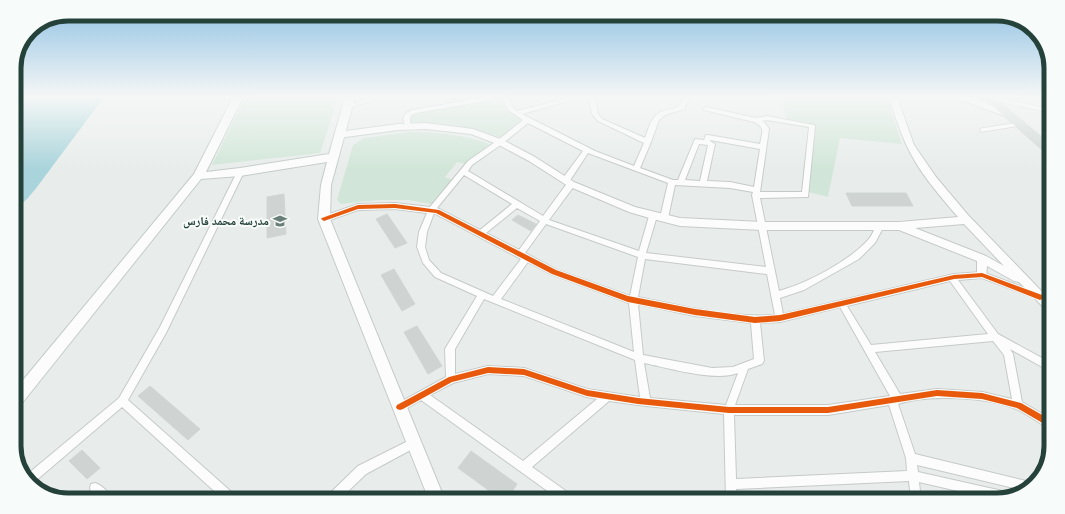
<svg xmlns="http://www.w3.org/2000/svg" width="1065" height="514" font-family="Raleway,'Noto Naskh Arabic',sans-serif">
	<style>
		.green { fill: #d1e6d8 }
		.water { fill: #a9d4db }
		.building { fill: #cfd4d2; stroke: #d1d6d4 }
		.lines { fill: none; stroke-linecap: round; stroke-linejoin: round }
		.service-casing { stroke: #c5cac8; stroke-width: 5 }
		.minor-casing { stroke: #c5cac8; stroke-width: 2 }
		.tertiary-casing { stroke: #c5cac8; stroke-width: 2 }
		.secondary-casing { stroke: #c3cbc8; stroke-width: 2 }
		.primary-casing { stroke: #c3ccc9; stroke-width: 1 }
		.service { stroke: #fcfcfc; stroke-width: 3.5 }
		.minor { fill: #fcfcfc; fill-rule: evenodd }
		.tertiary { fill: #fcfcfc; fill-rule: evenodd }
		.secondary { fill: #fcfcfc; fill-rule: evenodd }
		.primary { fill: #cfd7d5; fill-rule: evenodd }
		.cycleway-casing { stroke: #f7fbf9; stroke-width: 2 }
		.cycleway { fill: #e8590c; fill-rule: evenodd }
		.labels { text-anchor: middle; stroke-width: 4; stroke-linejoin: round; paint-order: stroke }
		.poi-label { font-size: 12px; font-weight: bold; fill: #24423a; stroke: #f7fbf9; text-anchor: end }
		.rim { fill: none; stroke: #24423a; stroke-width: 5 }
	</style>
	<rect width="100%" height="100%" fill="#e8edeb"/>
	<!-- green -->
	<path class="green" d="M245,97H338L320,153L212,165Z
		M781,97H886L902,144L840,138L828,197L809,192L813,129L788,124Z
		M496,98L502,100L505,110L522,119L500,137C470,126 442,122 411,122L407,117L410,114Z
		M411,132C439,132 464,135 490,144L465,164L457,162L445,177L453,180L436,205L408,200H379L341,204L337,200L353,145L364,138Z"/>
	<!-- water -->
	<path class="water" d="M14,97H104L37,187L28,198L14,211Z"/>
	<!-- building -->
	<path class="building" d="M846,193H906L913,206H852Z
		M284,194L286,234L267,238V197Z
		M387,214L407,243L395,248L376,219Z
		M518,215L536,224L531,231L512,220Z
		M394,269L415,304L402,311L381,275Z
		M417,326L442,366L428,374L404,332Z
		M150,386L200,429L188,440L138,396Z
		M82,450L100,468L87,479L69,461Z
		M471,451L517,484L507,500H502L458,468Z"/>
	<g class="lines">
		<defs>
			<path id="service" d="M991,98L1051,111
				M982,130L1019,124"/>
			<path id="minor" d="M372,97H382L349,108H345L344,107Z
				M485,97H500L497,99L416,113C408,116 410,119 411,127L410,128L408,129L405,127L403,118L406,113L412,110Z
				M502,97H508L513,108L517,111L572,97H583L522,114L595,151L634,166L644,143L598,121L592,114L589,97H595L598,114L602,119L645,138C648,130 650,121 656,115C668,105 677,115 684,97H690L684,109L665,115L659,120L651,142L640,168L673,180H678L695,139L704,140L706,135H708L760,144C762,132 766,128 754,122L704,110V108L706,107L756,118L767,116L814,125L815,126L808,197L760,198L779,291C807,283 848,262 868,240C872,236 874,229 877,224H883L884,226L875,243L859,259L804,290L780,298L783,314L954,274L982,272L1041,294L1042,296L1041,298L1038,299L982,278L958,280L998,334L1051,363V372L1010,349L1013,354L1022,402L1051,419V429C1039,424 1028,414 1016,409C988,397 927,394 898,404L915,454L1034,483L1026,491L917,465L918,472L1007,492L1011,493L1012,496L997,500L919,482L921,500H911L909,481L736,489V500H726L724,414L646,406L609,401L532,467L573,496L574,500H560L421,400L400,412L397,410L395,407L397,404L446,377L445,349L477,296L435,277L423,263L417,247L419,232L427,213L395,209L358,210L324,222L320,219L321,217L358,204L395,203L430,207L468,161L498,140L523,120L508,110ZM767,120L809,127L802,192H760L769,129L765,123L762,121ZM528,123L583,151L563,178L562,180L563,182H569L588,153L668,183L660,218L661,220L664,221L668,218L675,185L730,188L753,192L752,195L766,267L646,253L657,216L653,213L649,216L639,251L636,250L549,220L574,186L575,184L574,182H568L543,216L468,171L472,165L502,144ZM710,140L760,149L754,187L730,182L707,181L715,144L710,141ZM699,144L708,145L700,181L685,180ZM464,175L512,204L480,230L437,208ZM517,208L540,221L519,250L486,233ZM434,213L521,259L493,296L441,273L429,260L425,247L427,232ZM546,224L638,257L630,296L557,270L525,253ZM645,259L767,274L775,315C729,318 682,306 638,297ZM528,262L551,274L629,303L634,352L501,299ZM950,281L988,334L871,345L847,306ZM484,299L635,360L640,397L587,389L524,368L488,366L455,374V349ZM638,304L695,316L751,323L754,359L733,367L712,368L643,355ZM840,307L890,396L828,405H735L748,369L762,364L764,361L760,323L780,322ZM993,341L1004,355L1012,399L982,392L937,389L900,394L875,352ZM644,363C669,368 715,382 738,373L726,405L650,398ZM488,374L524,376L587,397L597,399L523,461L430,395L453,383ZM889,405L906,458L907,471L736,479L734,415H828Z
				M238,170H242L244,172L166,333L128,400L236,496L237,500H224L122,407L32,484L24,477L119,398L160,327Z
				M414,438L418,440L419,443L418,446L366,474L339,500H326L327,496L358,466Z
				M95,483C102,485 110,493 112,500H99L91,492L90,488L91,484Z"/>
			<path id="tertiary" d="M889,97H897L914,145L936,177L968,215L1051,301V312L1047,311L1019,282L1014,281L987,266L986,278H978L977,275V261L899,230H762L680,226L653,219L629,212L568,186L529,161L497,144L471,134L426,129L398,130L338,138L334,135L338,132L398,124L426,123L473,129L503,140L535,157L574,182L635,207L680,218L762,222H899L958,217C939,195 918,171 906,144C899,129 894,113 889,97ZM964,224L1004,266L986,256L915,228Z"/>
			<path id="secondary" d="M233,97H243L206,172L240,168L329,154L345,97H355L331,185L330,219L445,500H429L318,219L321,185L327,162L240,176L201,179L19,407L14,409V391L194,174Z
				M956,97H970L1011,112L1013,114L1008,117L1005,116L958,99Z"/>
			<path id="primary" d="M983,97H994L1051,145V155L1047,154Z"/>
		</defs>
		<!-- service casing -->
		<use href="#service" class="service-casing"/>
		<!-- minor casing -->
		<use href="#minor" class="minor-casing"/>
		<!-- tertiary casing -->
		<use href="#tertiary" class="tertiary-casing"/>
		<!-- secondary casing -->
		<use href="#secondary" class="secondary-casing"/>
		<!-- primary casing -->
		<use href="#primary" class="primary-casing"/>
		<!-- service -->
		<use href="#service" class="service"/>
		<!-- minor -->
		<use href="#minor" class="minor"/>
		<!-- tertiary -->
		<use href="#tertiary" class="tertiary"/>
		<!-- secondary -->
		<use href="#secondary" class="secondary"/>
		<!-- primary -->
		<use href="#primary" class="primary"/>
		<defs>
			<path id="cycleway" d="M395,204L439,210L556,270L628,296L695,309L755,317L780,315L954,275L982,273L1042,295L1043,297L1042,299L1040,300L982,277L954,279L780,321L755,323L695,315L628,302L552,274L436,213L395,208L358,209L324,221L321,219L322,218L358,205Z
				M488,367L524,369L587,390L638,398L729,407H828L937,390L982,393L1021,403L1051,420V428L1017,408L982,399L937,396L828,413H729L638,404L587,396L524,375L488,373L452,382L403,409L400,410L397,409L396,407L397,405L449,377Z"/>
		</defs>
		<!-- cycleway casing -->
		<use href="#cycleway" class="cycleway-casing"/>
		<!-- cycleway -->
		<use href="#cycleway" class="cycleway"/>
	</g>
	<!-- sky -->
	<linearGradient id="sky" x2="0" y2="1"><stop stop-color="#8fc1e3"/><stop offset="0.57" stop-color="#f5f7f6"/><stop offset="1" stop-color="#f5f7f6" stop-opacity="0"/></linearGradient>
	<rect width="1065" height="169" fill="url(#sky)"/>
	<!-- icons -->
	<defs>
		<symbol id="school-bare" viewBox="-9 -9 18 18"><path d="M0-5L7-2L0 1L-7-2ZM-4 1L0 2.5L4 1V4Q0 6-4 4Z" fill="#697e78" stroke="#f7fbf9" stroke-width="2.5" paint-order="stroke"/></symbol>
	</defs>
	<g fill-rule="evenodd">
		<use href="#school-bare" x="270" y="211" width="20" height="20"/>
	</g>
	<g class="labels">
		<!-- poi labels -->
		<g class="poi-label">
			<text x="269" y="225">مدرسة محمد فارس</text>
		</g>
	</g>
	<!-- crop -->
	<path d="M0 0H1065V514H0ZM68 21H997A47 47 0 0 1 1044 68V446A47 47 0 0 1 997 493H68A47 47 0 0 1 21 446V68A47 47 0 0 1 68 21Z" fill="#f7fbf9" fill-rule="evenodd"/>
	<path class="rim" d="M68 21H997A47 47 0 0 1 1044 68V446A47 47 0 0 1 997 493H68A47 47 0 0 1 21 446V68A47 47 0 0 1 68 21Z"/>
</svg>
